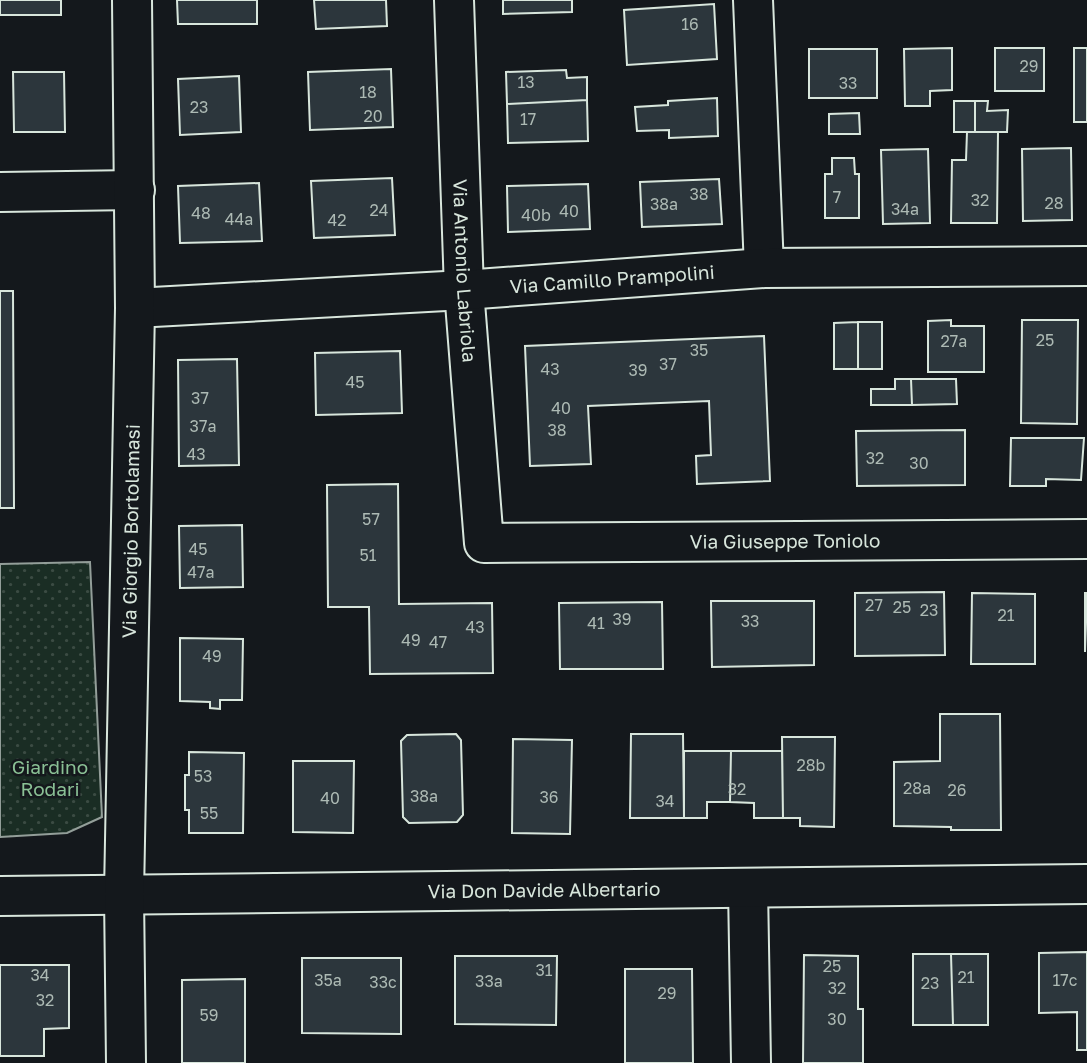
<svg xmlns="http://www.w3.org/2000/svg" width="1087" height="1063" font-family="'Golos Text',sans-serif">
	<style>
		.green { fill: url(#green-dots); stroke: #939e99; stroke-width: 2 }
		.building { fill: #2c363c; stroke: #d8e6dc; stroke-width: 2 }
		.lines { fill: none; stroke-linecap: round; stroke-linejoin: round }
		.minor-casing { stroke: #d8e6dc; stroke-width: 42 }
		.minor { stroke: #14181c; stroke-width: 38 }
		.labels { text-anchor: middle; stroke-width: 5; stroke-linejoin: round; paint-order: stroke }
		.number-label { font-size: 16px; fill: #adbab4 }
		.street-label { font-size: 19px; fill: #d8e6dc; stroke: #14181c }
		.park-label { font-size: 19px; fill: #8ac095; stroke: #14181c }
	</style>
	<defs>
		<pattern id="green-dots" width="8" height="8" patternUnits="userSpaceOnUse" patternTransform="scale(1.75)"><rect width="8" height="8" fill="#1a2d24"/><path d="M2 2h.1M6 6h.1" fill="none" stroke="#3b4b43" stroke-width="1.8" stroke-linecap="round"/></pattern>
	</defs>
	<rect width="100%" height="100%" fill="#14181c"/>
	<!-- green -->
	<path class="green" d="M90,562L102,817L67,833L0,837V564Z"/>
	<!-- building -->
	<path class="building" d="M0,0H61V15H0Z
		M177,0H257V24H178Z
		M314,0H386L387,26L316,29Z
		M503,0H572V12L503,14Z
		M714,4L717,59L627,65L624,10Z
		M952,48V90L930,91V106H905L904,49Z
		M995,48H1044V91H995Z
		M1074,48H1087V122H1074Z
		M809,49H877V98H809Z
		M391,69L393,127L310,130L308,72Z
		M566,70L567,78L587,77V100L507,104L506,72Z
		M13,72H64L65,132H14Z
		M239,76L241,132L180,135L178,79Z
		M717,98L718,136L669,138V130L637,131L635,107L668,105V101Z
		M587,100L588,141L508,143L507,104Z
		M954,101H975V132H954Z
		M975,101H988L987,111L1008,110L1007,132H975Z
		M859,113L860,134H829V114Z
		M967,132H998L997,223H951L952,160H966Z
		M1071,148L1072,220L1023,221L1022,149Z
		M928,149L930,223L883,224L881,150Z
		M832,158H854L855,174H859V218H825V174H832Z
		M392,178L395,235L314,238L311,181Z
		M719,179L722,224L642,227L640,182Z
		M259,183L262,241L180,243L178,186Z
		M588,184L590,229L508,232L507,186Z
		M0,291H13L14,508H0Z
		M951,320V326H984V372H928V321Z
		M1022,320H1078L1077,424L1021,423Z
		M858,322V369H834V323Z
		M858,322H882V369H858Z
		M764,336L770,481L697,484L696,456L711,455L709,401L588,406L591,464L530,466L525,346Z
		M400,351L402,413L316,415L315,353Z
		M237,359L239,465L179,466L178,360Z
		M895,379H911L912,405H871V389H895Z
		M911,379H956L957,404L912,405Z
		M965,430V485L857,486L856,431Z
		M1011,438H1084L1081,480L1046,479V486H1010Z
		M398,484L399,604L492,603L493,673L370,674L369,607H328L327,485Z
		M242,525L243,587L180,588L179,526Z
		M944,592L945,655L855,656V593Z
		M972,593L1035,594V664H971Z
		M1085,593H1087L1085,652Z
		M711,601H814V665L712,667Z
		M662,602L663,669H560L559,603Z
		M180,638L243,639L242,700H220V709L210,708V702L180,701Z
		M940,714H1000L1001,830H951V827L894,826V762L940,761Z
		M456,734L461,740L463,815L457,822L409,823L403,817L401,741L407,735Z
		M631,734H683L684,818H630Z
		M782,737H835L834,827L800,826V818H783Z
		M513,739L572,740L570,834L512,833Z
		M684,751H731L730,802H707V818H684Z
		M731,751H782L783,818H754V803L730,802Z
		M189,752L244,753L243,833H189V810H185V775H189Z
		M293,761H354L353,833L293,832Z
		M1087,952V1050H1077V1012L1039,1013V953Z
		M913,954H951L953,1025H913Z
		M951,954H988V1025H953Z
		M804,955L858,956V1009H863V1063H803Z
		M455,956H557L556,1025L455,1024Z
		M302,958H401V1034L302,1033Z
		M0,965H69V1028L44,1029V1056H0Z
		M625,969H692L693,1063H625Z
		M245,979V1063H182V980Z"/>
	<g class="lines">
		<defs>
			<g id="minor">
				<path id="s1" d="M454,0L464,290L484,543L1087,539"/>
				<path d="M753,0L764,268"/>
				<path d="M0,192L135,190"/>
				<path id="s2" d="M135,308L464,290L764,268L1087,266"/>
				<path d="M748,888L751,1063"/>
				<path id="s3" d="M0,896L1087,884"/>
				<path id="s4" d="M126,1063L124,894L135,308L132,0"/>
			</g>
		</defs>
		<!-- minor casing -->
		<use href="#minor" class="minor-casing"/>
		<!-- minor -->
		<use href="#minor" class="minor"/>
	</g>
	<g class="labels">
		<!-- number labels -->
		<g class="number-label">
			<text x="690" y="30">16</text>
			<text x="1029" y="72">29</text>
			<text x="526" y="88">13</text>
			<text x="848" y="89">33</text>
			<text x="368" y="98">18</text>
			<text x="199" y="113">23</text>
			<text x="373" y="122">20</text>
			<text x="528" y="125">17</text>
			<text x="699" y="200">38</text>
			<text x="837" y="203">7</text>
			<text x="980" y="206">32</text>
			<text x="1054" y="209">28</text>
			<text x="664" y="210">38a</text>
			<text x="905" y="215">34a</text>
			<text x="379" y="216">24</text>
			<text x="569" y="217">40</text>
			<text x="201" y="219">48</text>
			<text x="536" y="221">40b</text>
			<text x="239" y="225">44a</text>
			<text x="337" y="226">42</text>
			<text x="1045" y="346">25</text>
			<text x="954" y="347">27a</text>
			<text x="699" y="356">35</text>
			<text x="668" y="370">37</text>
			<text x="550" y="375">43</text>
			<text x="638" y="376">39</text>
			<text x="355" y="388">45</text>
			<text x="200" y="404">37</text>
			<text x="561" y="414">40</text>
			<text x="203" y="432">37a</text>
			<text x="557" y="436">38</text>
			<text x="196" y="460">43</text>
			<text x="875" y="464">32</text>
			<text x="919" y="469">30</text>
			<text x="371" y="525">57</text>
			<text x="198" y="555">45</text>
			<text x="368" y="561">51</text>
			<text x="201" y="578">47a</text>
			<text x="874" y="611">27</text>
			<text x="902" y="613">25</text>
			<text x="929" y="616">23</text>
			<text x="1006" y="621">21</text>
			<text x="622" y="625">39</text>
			<text x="750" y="627">33</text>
			<text x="596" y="629">41</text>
			<text x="475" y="633">43</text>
			<text x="411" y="646">49</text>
			<text x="438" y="648">47</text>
			<text x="212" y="662">49</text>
			<text x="811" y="771">28b</text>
			<text x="203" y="782">53</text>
			<text x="917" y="794">28a</text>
			<text x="737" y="795">32</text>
			<text x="957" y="796">26</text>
			<text x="424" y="802">38a</text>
			<text x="549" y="803">36</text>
			<text x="330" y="804">40</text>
			<text x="665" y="807">34</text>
			<text x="209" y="819">55</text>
			<text x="832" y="972">25</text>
			<text x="544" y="976">31</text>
			<text x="40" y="981">34</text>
			<text x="966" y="983">21</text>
			<text x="328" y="986">35a</text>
			<text x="1065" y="986">17c</text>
			<text x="489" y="987">33a</text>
			<text x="383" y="988">33c</text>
			<text x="930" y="989">23</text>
			<text x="837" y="994">32</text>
			<text x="667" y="999">29</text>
			<text x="45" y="1006">32</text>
			<text x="209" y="1021">59</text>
			<text x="837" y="1025">30</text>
		</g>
		<!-- street labels -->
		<g class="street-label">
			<text dy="7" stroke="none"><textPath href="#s1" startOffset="271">Via Antonio Labriola</textPath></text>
			<text dy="7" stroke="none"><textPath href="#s2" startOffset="478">Via Camillo Prampolini</textPath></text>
			<text dy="7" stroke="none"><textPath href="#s4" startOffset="532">Via Giorgio Bortolamasi</textPath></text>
			<text dy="7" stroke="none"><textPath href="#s1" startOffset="845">Via Giuseppe Toniolo</textPath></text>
			<text dy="7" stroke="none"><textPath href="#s3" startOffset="544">Via Don Davide Albertario</textPath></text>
		</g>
		<!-- park labels -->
		<g class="park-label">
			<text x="50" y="774">Giardino<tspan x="50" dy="22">Rodari</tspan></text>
		</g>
	</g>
</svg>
